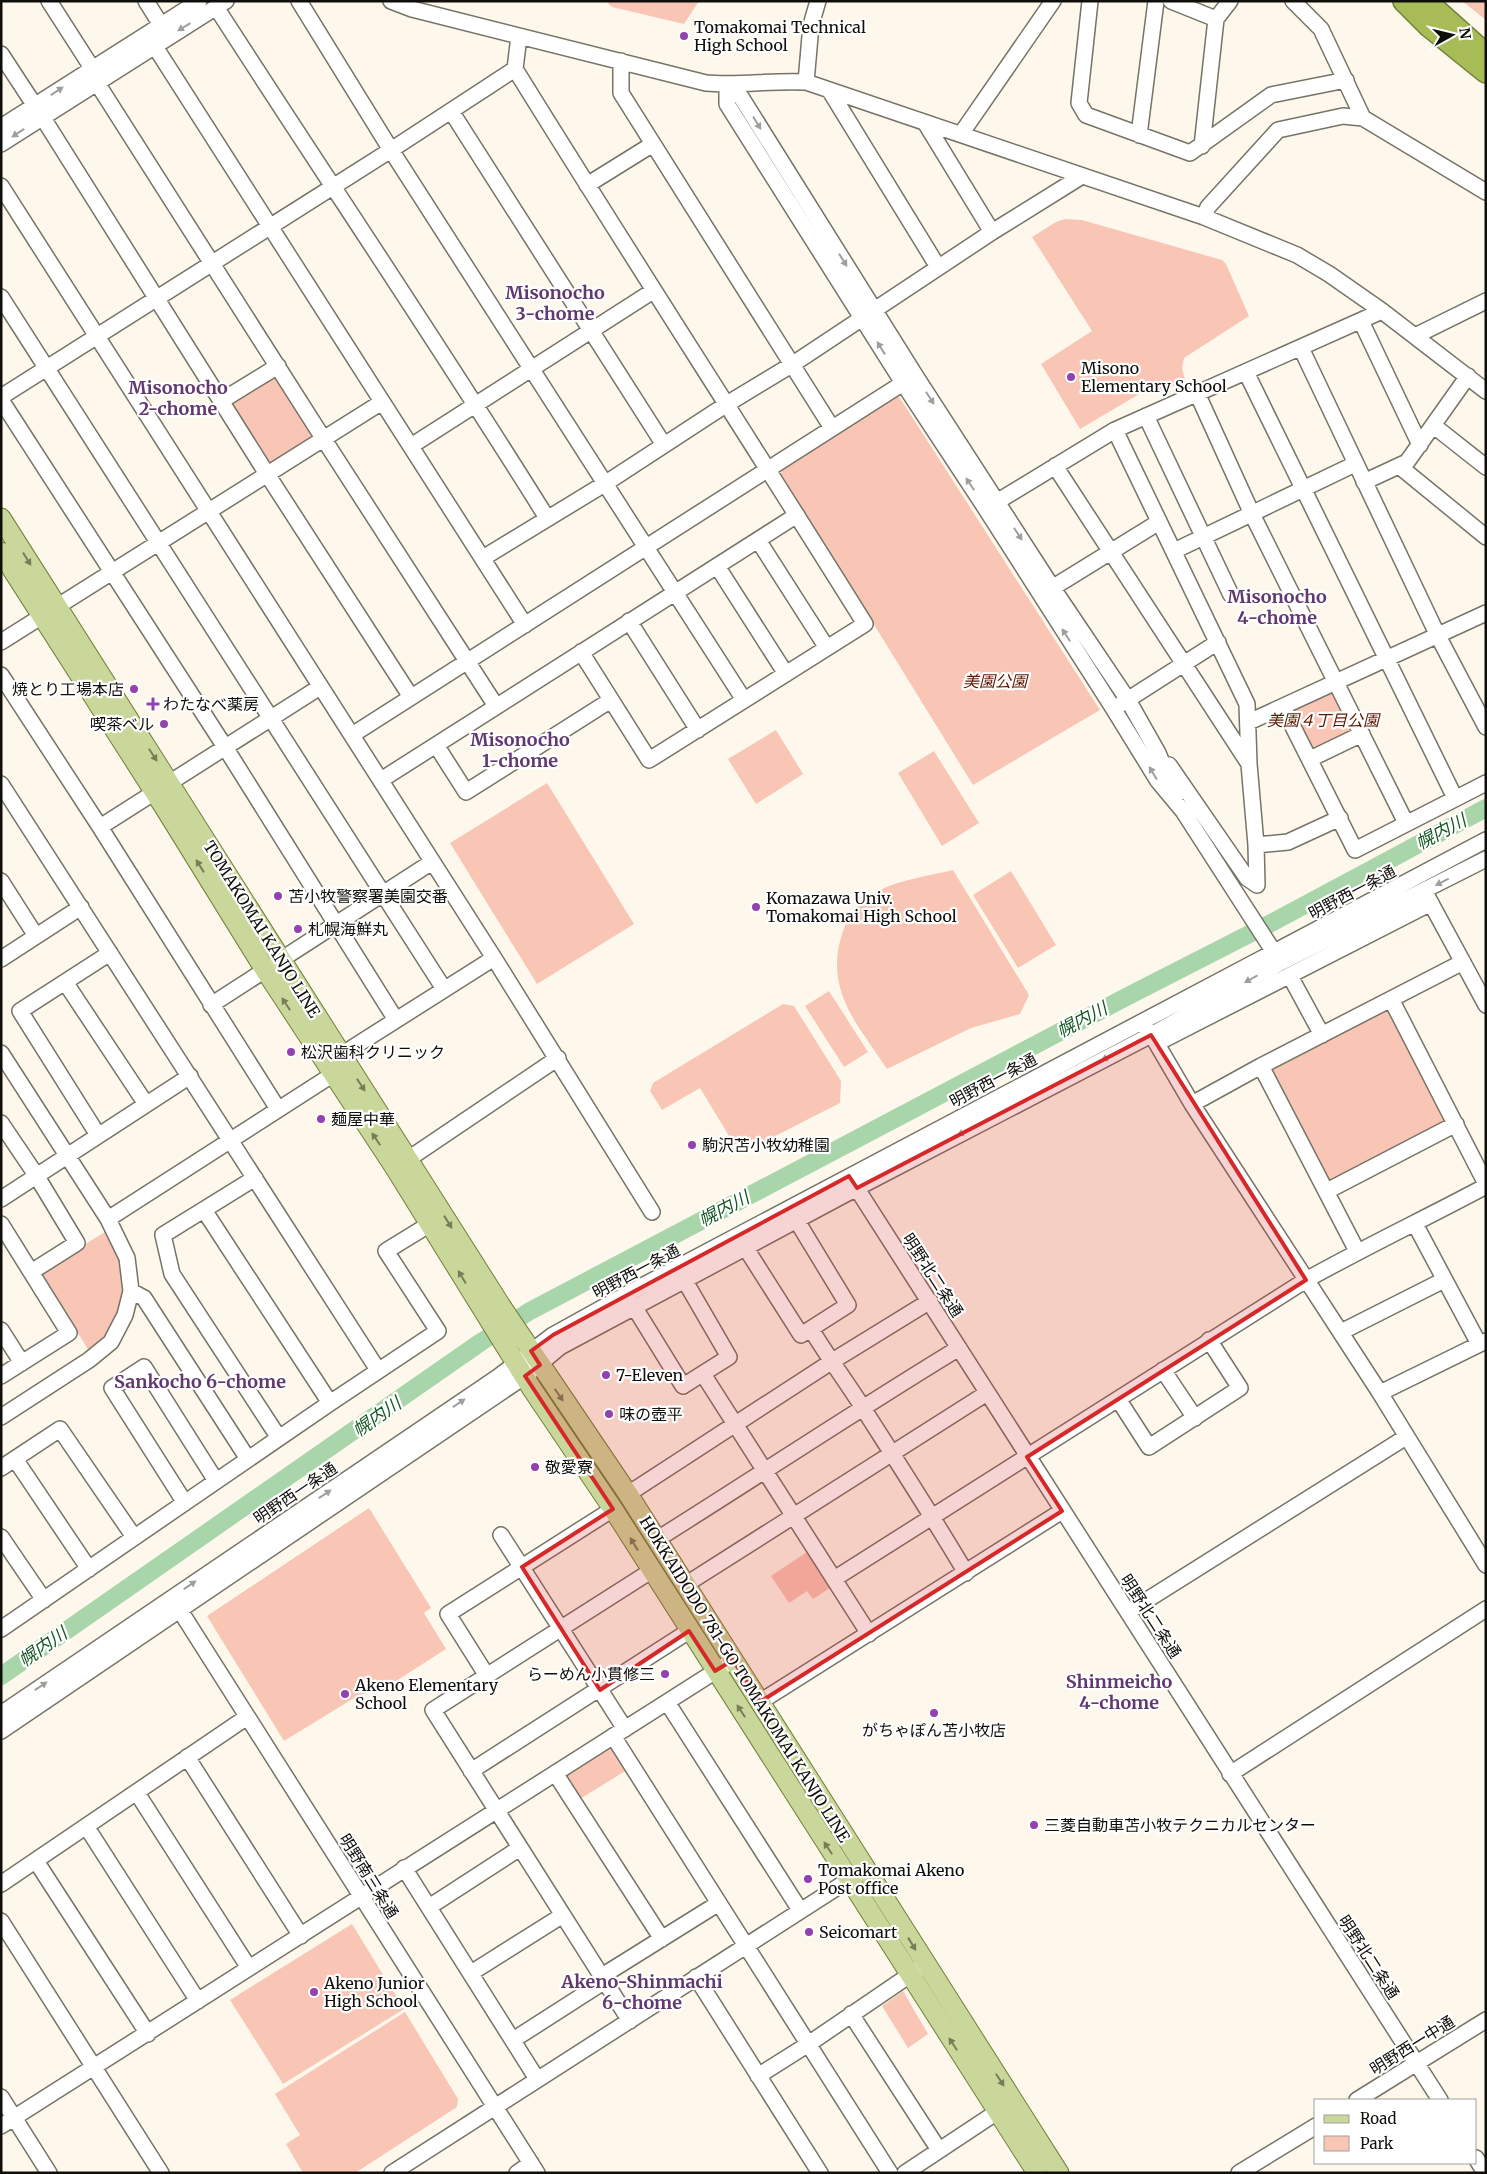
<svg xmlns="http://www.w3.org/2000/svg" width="1487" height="2174" font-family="Merriweather,'Noto Sans JP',serif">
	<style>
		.green { fill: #f9c6b6 }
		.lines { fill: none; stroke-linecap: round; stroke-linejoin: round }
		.river { stroke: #a8d6aa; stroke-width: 18 }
		.minor-casing { stroke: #767367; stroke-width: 18 }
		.major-casing { stroke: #727f3b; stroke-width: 21 }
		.highway-casing { stroke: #727f3b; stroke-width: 24 }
		.minor { stroke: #fff; stroke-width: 15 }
		.major { stroke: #cad79a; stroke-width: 19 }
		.highway { stroke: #a7bc56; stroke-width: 21 }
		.oneway { fill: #9f9f9d }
		.oneway2 { fill: #767d59 }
		.marked { fill: #d62828; fill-opacity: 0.2; stroke: #d62828; stroke-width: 4; stroke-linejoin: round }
		.poi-dot { fill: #9341af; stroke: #fff; stroke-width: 2 }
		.labels { text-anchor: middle; stroke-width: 4.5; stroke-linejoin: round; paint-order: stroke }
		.poi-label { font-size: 16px; fill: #0f0e0a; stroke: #fff; text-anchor: start }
		.park-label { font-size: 16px; font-style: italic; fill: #5e1700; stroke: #fff }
		.street-label { font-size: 16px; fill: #0f0e0a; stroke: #fff }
		.neighbourhood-label { font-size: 18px; font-weight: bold; fill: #613970; stroke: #fff }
		.water-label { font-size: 18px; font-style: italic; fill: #145721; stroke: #fff }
	</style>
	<rect width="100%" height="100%" fill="#fdf8eb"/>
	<!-- green -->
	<path class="green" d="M606,1H699L684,24L612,7Z
		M1462,1H1486V20Z
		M1065,219L1082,220L1222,260L1226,264L1249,316L1184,358L1182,368L1185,380L1157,394L1153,386L1080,429L1041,364L1092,331L1032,237L1056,222Z
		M278,366L323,438L267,474L221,401Z
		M898,395L1100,710L973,785L781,474L782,470Z
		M1337,682L1362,734L1310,759L1283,707Z
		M776,730L803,774L756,804L728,759Z
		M934,751L979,823L942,846L898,773Z
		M547,783L634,924L537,984L450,843Z
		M953,870L1029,995L1020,1014L971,1028L887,1069C857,1023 823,990 843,931C849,914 863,898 880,890C902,879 929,876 953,870Z
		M1011,871L1056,945L1018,968L973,895Z
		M829,991L868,1052L844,1067L805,1006Z
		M783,1004L794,1006L841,1081L840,1103L740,1154L700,1088L662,1110L650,1091L653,1083Z
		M1390,1008L1446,1117V1124L1333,1182L1328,1181L1269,1072L1272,1067Z
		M105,1232L121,1260L125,1289L120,1311L104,1339L89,1351L40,1272Z
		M369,1508L431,1608L424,1613L446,1649L382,1690L359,1695L284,1741L207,1616Z
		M810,1550L833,1586L813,1599L807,1591L789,1603L771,1576Z
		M613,1747L627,1770L580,1799L566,1776Z
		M352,1924L404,2009L283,2084L230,2000Z
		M903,1991L928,2034L908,2048L882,2006Z
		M405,2012L458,2099L457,2107L355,2173H303L286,2144L300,2135L275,2094Z"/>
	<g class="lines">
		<!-- river -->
		<path class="river" d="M1,1676L481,1342L530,1311L1130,995L1273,922L1486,808"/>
		<defs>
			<path id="minor" d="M49,1L92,68
				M146,1L161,25
				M299,1L391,150L744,700
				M391,1L412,9L706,83C740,86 772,80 806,82L1204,217L1297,255L1329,274L1382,311L1486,391
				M1090,1L1079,103L1086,115L1190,153L1271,95L1346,80
				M1171,1L1216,19L1202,146
				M1293,1L1321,29L1363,118
				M216,7C326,178 440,346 547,518
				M1216,19L1230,1
				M154,45L525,625
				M1,54L35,106
				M621,61V93L832,428
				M515,69L519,36
				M806,82L811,25L818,1
				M97,83L323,438L496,706
				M727,85V104L903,383L986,509L1113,708L1158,781L1183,811L1279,960
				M727,85L741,97L915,375L1052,587L1128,700L1158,753L1176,796
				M830,91L938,267
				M451,111L664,445
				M43,118L267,474L411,697
				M926,124L992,232
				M1,127L199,1
				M961,134L1053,1
				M1139,135L1156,1
				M1,144L226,1
				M587,185L653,144
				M1,186L494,958L652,1212
				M1204,217L1208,207L1278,130L1343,116L1363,118L1486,192
				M1,297L444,989
				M1361,321L1420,445
				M1415,336L1486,301
				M1301,348L1438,636L1486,727
				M1246,372L1455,798
				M1197,393L1252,514L1406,823
				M1,397L391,150L515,69C630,255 749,438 865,624L649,760L581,652
				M1,400L225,747L396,1020
				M221,401L278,366
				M1146,416L1231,595
				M1434,426L1486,467
				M1115,430L1247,704L1249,764L1256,845L1257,885
				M411,446L653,291
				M1055,466L1249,764
				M1399,466L1486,537
				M1364,482L1407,462L1468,376
				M990,506L1115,430L1382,311
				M758,540L827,648
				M1174,551L1355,464
				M483,558L606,483L727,404L793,364L992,232L1082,176
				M717,566L786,674
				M1044,593L1159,522
				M629,621L698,730
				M1,642L382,402
				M1,675L100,827L278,1109
				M1121,704L1218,642
				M1283,707L1355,850L1486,783
				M1249,722L1486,613
				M352,735L911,378
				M436,745L466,792L611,700
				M1310,759L1362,734
				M1169,765L1247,878L1257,885
				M381,780L797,515
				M1,784L378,1370
				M100,827L320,687
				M1256,845L1288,842L1340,818
				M1,881L36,936
				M1427,896L1486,1005
				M1,959L81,907
				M1290,976L1322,1035
				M65,982L146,1104
				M1391,999L1486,1184
				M211,1005L432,862
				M1147,1027L1192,1104L1380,1393L1486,1565
				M1163,1040L1431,903
				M1,1053L108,1219L127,1258L131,1291L125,1315L111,1342L89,1360L1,1417
				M341,1055L494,958
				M1261,1066L1357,1251
				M1192,1104L1261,1066L1463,962
				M1,1123L36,1175L77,1243L31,1272
				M98,1135L20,1011L110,953
				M398,1166L558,1058
				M255,1178L163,1235L172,1274L279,1438
				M852,1181L1440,2100
				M1327,1191L1456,1124
				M1,1199L190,1076
				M204,1210L330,1403
				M108,1219L332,1075
				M1,1224L69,1333L1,1376
				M1415,1224L1479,1344
				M740,1239L801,1335L848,1305L797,1221
				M131,1291L144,1298L248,1459
				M630,1300L683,1386L729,1357L685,1281
				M811,1329C827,1356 846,1381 863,1408C898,1463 933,1517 966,1573
				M1,1330L22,1363
				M1341,1332L1444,1280
				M1163,1370L1195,1418
				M703,1374L869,1634
				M1380,1393L1486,1341
				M1118,1399L1149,1447L1240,1388L1209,1340
				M15,1459L89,1569
				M1,1468L60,1429L134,1537
				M628,1494L831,1362L930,1301
				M185,1503L112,1388L144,1367L216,1481
				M501,1535L625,1729
				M1,1537L44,1600
				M656,1540C758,1476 857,1410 959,1348
				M834,1579L1306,1280C1365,1247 1426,1218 1486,1186
				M685,1585L987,1393
				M174,1601L537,2173
				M1128,1612L1406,1437
				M1,1629L330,1403L438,1331L386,1251L430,1224
				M487,1676L448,1614L613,1509
				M667,1702L800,1910
				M760,1702L1062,1511
				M1,1714L498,1377L553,1335L627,1294L1486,840
				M1,1731L525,1376L560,1347L857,1188L1151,1035L1280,963L1486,859
				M613,1736L890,2173
				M187,1757L301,1936
				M471,1771L689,1631
				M555,1773L662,1939
				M1230,1774L1486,1609
				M137,1793L249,1968
				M86,1826L198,2001
				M36,1861L148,2034
				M404,1868L537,2079
				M1,1884L247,1717
				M429,1907L520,1848
				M1,1921L161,2173
				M471,1973L563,1915
				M602,1976L719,1903
				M696,1977L820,2173
				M851,2014L939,2150
				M630,2021L433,1710L651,1571
				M513,2040L605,1981
				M758,2076L807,2045L920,1968
				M1,2097L49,2173
				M1357,2100L1486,2020
				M1,2126L733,1660
				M1476,2158L1485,2173
				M392,2173L858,1874
				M517,2173L531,2163
				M905,2173L997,2112
				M1239,2173L1316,2126"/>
			<path id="major" d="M1,518L503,1309L628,1494L1059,2173
				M1,552L166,810L265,970L395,1168L532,1389L613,1509L1037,2173"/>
			<path id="highway" d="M1404,1L1429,26L1486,72
				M1426,1L1482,51"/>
		</defs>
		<!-- minor casing -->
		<use href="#minor" class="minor-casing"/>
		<!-- major casing -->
		<use href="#major" class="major-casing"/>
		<!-- highway casing -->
		<use href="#highway" class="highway-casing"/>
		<!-- minor -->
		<use href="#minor" class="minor"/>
		<!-- major -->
		<use href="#major" class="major"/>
		<!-- highway -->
		<use href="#highway" class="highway"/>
	</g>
	<!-- one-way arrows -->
	<defs><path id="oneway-solid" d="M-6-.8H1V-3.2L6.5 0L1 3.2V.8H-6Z" transform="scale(1.25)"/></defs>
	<g class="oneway">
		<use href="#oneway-solid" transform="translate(184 27) rotate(149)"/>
		<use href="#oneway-solid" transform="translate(57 91) rotate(-33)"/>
		<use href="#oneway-solid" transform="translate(757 123) rotate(58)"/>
		<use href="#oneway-solid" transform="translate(18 133) rotate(147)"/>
		<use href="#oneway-solid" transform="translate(843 260) rotate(58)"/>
		<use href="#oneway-solid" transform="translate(881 348) rotate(-122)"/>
		<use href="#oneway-solid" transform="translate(930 398) rotate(57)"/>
		<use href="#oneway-solid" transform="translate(970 484) rotate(-124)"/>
		<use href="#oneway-solid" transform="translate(1018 534) rotate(57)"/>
		<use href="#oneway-solid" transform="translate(1066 635) rotate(-123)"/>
		<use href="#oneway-solid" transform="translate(1153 773) rotate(-121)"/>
		<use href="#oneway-solid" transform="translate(1442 882) rotate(153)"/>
		<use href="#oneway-solid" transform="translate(1251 979) rotate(151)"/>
		<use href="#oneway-solid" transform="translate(1108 1057) rotate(153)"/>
		<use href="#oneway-solid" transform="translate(964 1132) rotate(153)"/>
		<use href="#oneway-solid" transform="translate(459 1403) rotate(-34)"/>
		<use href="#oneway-solid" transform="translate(325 1494) rotate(-34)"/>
		<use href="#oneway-solid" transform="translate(190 1585) rotate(-34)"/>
		<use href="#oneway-solid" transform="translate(41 1686) rotate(-34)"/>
	</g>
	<g class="oneway2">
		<use href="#oneway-solid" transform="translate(27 559) rotate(58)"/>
		<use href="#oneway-solid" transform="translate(153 755) rotate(57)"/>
		<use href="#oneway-solid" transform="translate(200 866) rotate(-122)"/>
		<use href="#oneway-solid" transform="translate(286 1004) rotate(-123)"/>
		<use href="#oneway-solid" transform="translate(361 1085) rotate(57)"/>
		<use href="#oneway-solid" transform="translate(376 1139) rotate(-124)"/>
		<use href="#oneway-solid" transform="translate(448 1222) rotate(58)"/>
		<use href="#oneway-solid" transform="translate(462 1277) rotate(-121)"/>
		<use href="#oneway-solid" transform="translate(559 1395) rotate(55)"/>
		<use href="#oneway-solid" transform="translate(634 1544) rotate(-122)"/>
		<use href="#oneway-solid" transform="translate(741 1711) rotate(-123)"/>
		<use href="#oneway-solid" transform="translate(828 1848) rotate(-123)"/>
		<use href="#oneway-solid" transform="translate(912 1944) rotate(58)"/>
		<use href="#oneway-solid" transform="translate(953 2044) rotate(-123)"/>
		<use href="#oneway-solid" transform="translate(1000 2080) rotate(57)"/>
	</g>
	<!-- marked area -->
	<path class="marked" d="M1151,1035L1306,1280L1027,1457L1062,1511L760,1702L733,1660L715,1671L689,1631L600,1690L522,1567L613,1509L525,1376L540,1365L531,1351L553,1335L849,1176L857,1188Z"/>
	<!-- markers -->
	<g class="poi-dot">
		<circle cx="684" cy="36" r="5"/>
		<circle cx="1071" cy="377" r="5"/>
		<circle cx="134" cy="689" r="5"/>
		<path d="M150.5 696.5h5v5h5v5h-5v5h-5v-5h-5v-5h5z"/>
		<circle cx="164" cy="724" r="5"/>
		<circle cx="278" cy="896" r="5"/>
		<circle cx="756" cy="907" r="5"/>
		<circle cx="298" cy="929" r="5"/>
		<circle cx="291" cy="1052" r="5"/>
		<circle cx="321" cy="1119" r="5"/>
		<circle cx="692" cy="1145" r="5"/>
		<circle cx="606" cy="1375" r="5"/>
		<circle cx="609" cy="1414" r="5"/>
		<circle cx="535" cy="1467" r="5"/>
		<circle cx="665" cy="1674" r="5"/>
		<circle cx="345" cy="1694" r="5"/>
		<circle cx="934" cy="1713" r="5"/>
		<circle cx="1034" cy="1825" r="5"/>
		<circle cx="808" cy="1879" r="5"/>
		<circle cx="809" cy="1932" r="5"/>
		<circle cx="314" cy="1992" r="5"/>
	</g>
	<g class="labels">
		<!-- poi labels -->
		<g class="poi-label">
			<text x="694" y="33">Tomakomai Technical<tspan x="694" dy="18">High School</tspan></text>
			<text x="1081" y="374">Misono<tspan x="1081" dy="18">Elementary School</tspan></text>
			<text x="124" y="695" text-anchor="end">焼とり工場本店</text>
			<text x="163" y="710">わたなべ薬房</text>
			<text x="154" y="730" text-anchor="end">喫茶ベル</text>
			<text x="288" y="902">苫小牧警察署美園交番</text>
			<text x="766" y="904">Komazawa Univ.<tspan x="766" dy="18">Tomakomai High School</tspan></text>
			<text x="308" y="935">札幌海鮮丸</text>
			<text x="301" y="1058">松沢歯科クリニック</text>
			<text x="331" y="1125">麺屋中華</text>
			<text x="702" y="1151">駒沢苫小牧幼稚園</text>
			<text x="616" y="1381">7-Eleven</text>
			<text x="619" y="1420">味の壺平</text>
			<text x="545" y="1473">敬愛寮</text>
			<text x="655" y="1680" text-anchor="end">らーめん小貫修三</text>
			<text x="355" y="1691">Akeno Elementary<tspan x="355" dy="18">School</tspan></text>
			<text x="934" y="1736" text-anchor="middle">がちゃぽん苫小牧店</text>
			<text x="1044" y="1831">三菱自動車苫小牧テクニカルセンター</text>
			<text x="818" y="1876">Tomakomai Akeno<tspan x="818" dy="18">Post office</tspan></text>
			<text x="819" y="1938">Seicomart</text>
			<text x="324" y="1989">Akeno Junior<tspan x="324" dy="18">High School</tspan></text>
		</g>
		<!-- park labels -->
		<g class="park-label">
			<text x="995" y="687">美園公園</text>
			<text x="1323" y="726">美園４丁目公園</text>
		</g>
		<!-- street labels -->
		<g class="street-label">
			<text transform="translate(1352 892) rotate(-28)" y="6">明野西一条通</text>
			<text transform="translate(262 929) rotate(58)" y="6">TOMAKOMAI KANJO LINE</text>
			<text transform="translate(993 1080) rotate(-28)" y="6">明野西一条通</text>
			<text transform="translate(636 1271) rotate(-28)" y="6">明野西一条通</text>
			<text transform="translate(933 1275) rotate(57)" y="6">明野北二条通</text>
			<text transform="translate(295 1493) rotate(-34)" y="6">明野西一条通</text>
			<text transform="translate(1151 1616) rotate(57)" y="6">明野北二条通</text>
			<text transform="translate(745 1679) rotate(58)" y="6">HOKKAIDODO 781-GO TOMAKOMAI KANJO LINE</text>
			<text transform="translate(369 1876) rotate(58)" y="6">明野南三条通</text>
			<text transform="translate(1369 1957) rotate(57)" y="6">明野北二条通</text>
			<text transform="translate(1412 2045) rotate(-32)" y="6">明野西一中通</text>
		</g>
		<!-- neighbourhood labels -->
		<g class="neighbourhood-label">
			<text x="555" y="299">Misonocho<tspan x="555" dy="21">3-chome</tspan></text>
			<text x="178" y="394">Misonocho<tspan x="178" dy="21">2-chome</tspan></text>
			<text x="1277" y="603">Misonocho<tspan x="1277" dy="21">4-chome</tspan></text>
			<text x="520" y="746">Misonocho<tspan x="520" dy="21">1-chome</tspan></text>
			<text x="200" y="1388">Sankocho 6-chome</text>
			<text x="1119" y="1688">Shinmeicho<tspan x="1119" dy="21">4-chome</tspan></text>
			<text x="642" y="1988">Akeno-Shinmachi<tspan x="642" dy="21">6-chome</tspan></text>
		</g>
		<!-- water labels -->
		<g class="water-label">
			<text transform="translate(1441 832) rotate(-28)" y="6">幌内川</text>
			<text transform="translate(1082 1020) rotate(-28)" y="6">幌内川</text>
			<text transform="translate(724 1209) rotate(-28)" y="6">幌内川</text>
			<text transform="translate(377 1417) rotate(-35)" y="6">幌内川</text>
			<text transform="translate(43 1647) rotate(-35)" y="6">幌内川</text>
		</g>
	</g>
	<!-- border -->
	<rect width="1487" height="2174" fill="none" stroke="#0f0e0a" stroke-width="5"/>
	<!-- legend -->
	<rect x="1314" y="2099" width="162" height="65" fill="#ffffff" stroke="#9f9f9d"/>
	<rect x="1324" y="2115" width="25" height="8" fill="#cad79a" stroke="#9f9f9d"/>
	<text x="1360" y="2124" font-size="15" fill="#0f0e0a">Road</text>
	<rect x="1324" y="2136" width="25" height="15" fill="#f9c6b6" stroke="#9f9f9d"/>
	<text x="1360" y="2149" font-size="15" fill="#0f0e0a">Park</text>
	<!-- north arrow -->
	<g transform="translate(1452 35) rotate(82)" stroke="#ffffff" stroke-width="4" paint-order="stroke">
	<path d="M0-4L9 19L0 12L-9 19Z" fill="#0f0e0a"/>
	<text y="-8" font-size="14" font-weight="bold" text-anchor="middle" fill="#0f0e0a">N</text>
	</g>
</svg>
